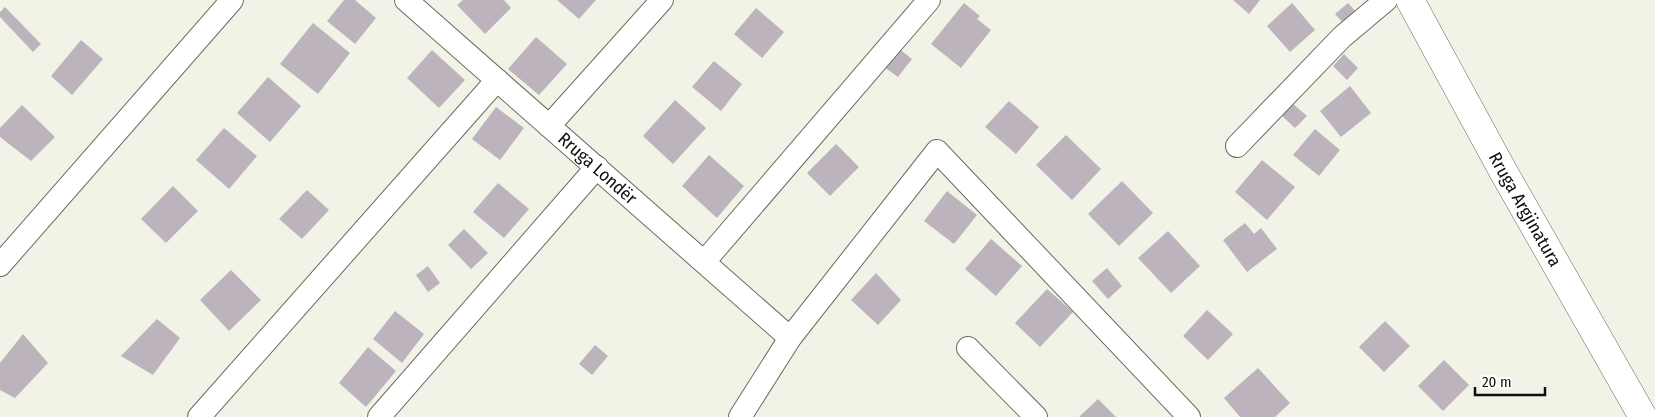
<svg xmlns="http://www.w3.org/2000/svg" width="1655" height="417" font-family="'Fira Sans Condensed',sans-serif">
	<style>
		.building { fill: #bcb3bc }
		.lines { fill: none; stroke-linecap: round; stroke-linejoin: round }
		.street-casing { stroke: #6a6c62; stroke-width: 24 }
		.secondary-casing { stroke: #6a6c62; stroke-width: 29 }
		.street { stroke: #fff; stroke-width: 22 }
		.secondary { stroke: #fff; stroke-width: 28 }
		.labels { text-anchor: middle; stroke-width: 4; stroke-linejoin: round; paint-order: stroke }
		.street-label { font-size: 18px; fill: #0f100c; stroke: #fff }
	</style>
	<rect width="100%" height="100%" fill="#f1f3e7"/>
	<!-- building -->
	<path class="building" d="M344,0H355L376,18L355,44L327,21Z
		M463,0H504L511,8L485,34L457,5Z
		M557,0H596L579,19Z
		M1233,0H1260L1249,14Z
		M964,3L980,16L977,19L991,30L961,68L931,44Z
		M1292,3L1315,30L1290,52L1267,26Z
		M1348,3L1357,13L1344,24L1335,14Z
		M5,7L41,44L33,52L0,17V12Z
		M756,8L784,32L762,58L734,34Z
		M313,23L350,53L318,94L280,64Z
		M536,37L567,64L539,95L508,69Z
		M81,40L103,59L72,95L51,76Z
		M898,48L912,59L898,77L884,67Z
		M432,50L465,80L439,108L407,78Z
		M1344,54L1358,68L1347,80L1333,66Z
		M714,61L742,84L721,111L692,87Z
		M268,77L301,106L270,142L237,113Z
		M1350,86L1371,113L1341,137L1320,111Z
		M675,100L706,128L673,164L643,136Z
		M1009,101L1039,127L1016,154L985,127Z
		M1292,103L1307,116L1295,128L1281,115Z
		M22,105L55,137L31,161L0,137V128Z
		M496,107L524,128L500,160L472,139Z
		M224,128L257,156L229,189L196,160Z
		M1315,129L1340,150L1319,176L1293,155Z
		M1066,135L1101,169L1072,200L1036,165Z
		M836,144L859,167L830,196L807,173Z
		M709,155L744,186L717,218L682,186Z
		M1262,160L1295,187L1267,220L1235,192Z
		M1122,181L1153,213L1119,246L1088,214Z
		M498,183L529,209L504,238L473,212Z
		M173,186L198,211L166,243L141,219Z
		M307,190L329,210L302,239L279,219Z
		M947,191L977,215L954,244L924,221Z
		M1245,223L1254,234L1261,228L1277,249L1247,272L1223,240Z
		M464,229L488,253L471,269L448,245Z
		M1168,231L1200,266L1171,293L1138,258Z
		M991,239L1022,266L996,296L965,269Z
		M428,266L440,283L428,292L416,275Z
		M1107,268L1122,286L1108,299L1092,281Z
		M231,270L261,300L229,331L200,300Z
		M876,273L901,300L878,325L851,300Z
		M1047,289L1073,312L1040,347L1015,323Z
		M1207,310L1233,334L1208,360L1183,336Z
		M395,311L424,334L402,363L373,339Z
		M157,319L180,338L153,375L121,356Z
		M1385,321L1410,346L1384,372L1359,347Z
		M23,334L48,363L15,398L0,390V363Z
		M595,345L608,356L592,375L579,364Z
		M368,347L396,371L366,407L339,383Z
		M1444,360L1469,385L1443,411L1418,386Z
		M1258,368L1290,403L1275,417H1240L1224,398Z
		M1098,399L1116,417H1079Z"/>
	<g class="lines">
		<defs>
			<g id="street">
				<path id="s1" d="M406,0L790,338"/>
				<path d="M549,126L662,0"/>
				<path d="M1237,146L1342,37L1386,0"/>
				<path d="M704,262L929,0"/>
				<path d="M0,265L232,0"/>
				<path d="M968,348L1036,417"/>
				<path d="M199,417L497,80"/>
				<path d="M379,417L597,167"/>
				<path d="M740,417L790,338L937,151L1189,417"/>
			</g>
			<g id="secondary">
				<path id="s2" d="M1410,0L1503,171L1643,417"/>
			</g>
		</defs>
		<!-- street casing -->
		<use href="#street" class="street-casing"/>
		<!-- secondary casing -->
		<use href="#secondary" class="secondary-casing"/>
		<!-- street -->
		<use href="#street" class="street"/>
		<!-- secondary -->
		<use href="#secondary" class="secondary"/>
	</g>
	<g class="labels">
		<!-- street labels -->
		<g class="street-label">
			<text dy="6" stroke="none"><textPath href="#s1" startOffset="255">Rruga Londër</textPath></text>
			<text dy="6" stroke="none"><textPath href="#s2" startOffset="239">Rruga Argjinatura</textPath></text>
		</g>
	</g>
	<!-- scale -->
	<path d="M1475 387v8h70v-8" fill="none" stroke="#0f100c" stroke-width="2.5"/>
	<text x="1482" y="387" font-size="15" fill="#0f100c" stroke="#ffffff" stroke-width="4" paint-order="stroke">20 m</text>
</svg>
